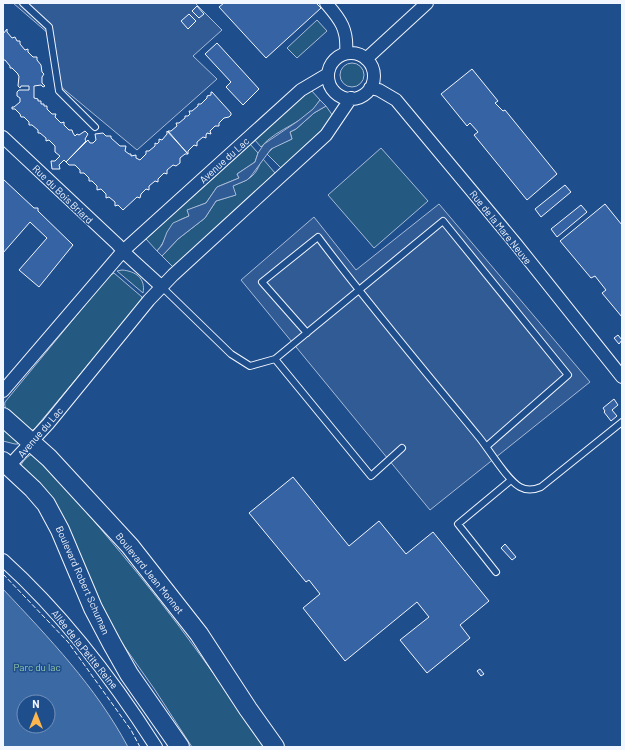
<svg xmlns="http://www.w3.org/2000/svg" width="625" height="750" font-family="Barlow,sans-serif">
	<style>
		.green { fill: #245a82; stroke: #a8bbd7 }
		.parking { fill: #305b95; stroke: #a8bbd7 }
		.water { fill: #3b69a3; stroke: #a8bbd7; fill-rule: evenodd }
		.building { fill: #3563a3; stroke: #f2f6ff }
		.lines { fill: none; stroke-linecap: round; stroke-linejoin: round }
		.service-casing { stroke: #f2f6ff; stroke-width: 8 }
		.minor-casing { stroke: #f2f6ff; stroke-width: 14 }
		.secondary-casing { stroke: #f2f6ff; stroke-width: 20 }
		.service { stroke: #1f4e8c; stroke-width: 6 }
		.minor { stroke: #1f4e8c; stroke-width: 12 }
		.secondary { stroke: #1f4e8c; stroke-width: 18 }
		.fence { stroke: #f2f6ff; stroke-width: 1; stroke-dasharray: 5 2; stroke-linecap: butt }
		.labels { text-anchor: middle; stroke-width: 3; stroke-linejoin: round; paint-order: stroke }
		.street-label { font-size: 10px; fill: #f2f6ff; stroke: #1f4e8c }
		.park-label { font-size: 10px; fill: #97c8a6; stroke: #1f4e8c }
	</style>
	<rect width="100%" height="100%" fill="#1f4e8c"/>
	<!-- green -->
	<path class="green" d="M317,20L327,31L297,58L287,48Z
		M340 75a12 12 0 1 1 24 0a12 12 0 1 1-24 0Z
		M311,90L320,100C308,123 277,127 261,147L254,139L297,100Z
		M326,106L333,116L323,129L281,168L267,154L274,147L292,139L290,132L296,129L314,113Z
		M249,143L258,153L255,162L237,174L239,178L217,187L206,203L188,210L189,216C185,218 180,219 177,222C168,230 165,242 157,251L146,239Z
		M381,148L428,201L374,248L328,195Z
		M263,159L275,173L173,267L162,256L178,239L205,218L216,201L235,195L232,186C242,182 251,180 257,170C259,166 260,163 263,159Z
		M122,270C135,271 146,278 143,293L117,271Z
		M114,273L142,297V300L36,427L33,430H29C22,424 2,412 5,402L109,276Z
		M3,427L18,442V444H15L3,441Z
		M33,454L38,457C94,520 149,584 198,652C221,683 242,715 264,747H192L155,690L105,619L20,467C22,462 28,455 33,454Z"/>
	<!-- parking -->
	<path class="parking" d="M13,3H195L222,30L193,56L217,79L137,150L60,86L49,34Z
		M320,100L326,106L314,113L296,129L290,132L292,139L271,149L251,176L247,180L233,186L236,195L216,201L205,218L178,239L162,256L157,251L162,245L167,232L173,223L189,216L187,210L206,203L217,187L239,178L237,174L255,162L258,153L264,144L298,121L313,109Z
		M439,204L590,382L430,510L241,280L314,217L356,270Z"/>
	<!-- water -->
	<path class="water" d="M3,589C49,638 96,687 128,747H3ZM24,702H48V726H24Z"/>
	<!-- building -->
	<path class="building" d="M224,3H316L321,8L266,58L219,7Z
		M197,6L204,14L199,18L192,11Z
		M189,14L196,21L188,29L181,21Z
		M7,29V32L12,38L15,37L17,41H20V44L25,50L28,49V52L33,57H37V60L41,65L42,72L44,74L42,77V83L45,86L43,87L41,85L34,86V98L38,99V101H41V104H44V106H47V109L52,114H56L55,117L61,123L64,122V125L69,130H72L73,133L75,136L77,134L79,135L85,131L88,134L85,139L86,141L66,162L64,160L59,165L60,169H52L51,161H55L60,156L55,152V146L49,140L46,141V138L40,133H38V130L32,125H29V122L24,117H21L20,114L15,109H12V107H14L20,102V98L17,96V92L19,90H29V86H21L20,88L18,86L19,76L18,75V74L12,68H10V66L5,60H3V34Z
		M217,43L259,89L243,105L226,87L231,82L205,54Z
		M472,69L498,101L495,103L503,111L505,110L557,174L527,200L474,135L478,132L470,123L467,126L441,94Z
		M211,92H212L231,113V115L229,117L224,118L219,123V126H215L210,131L211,134L207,133L206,135V138L203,137L197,142V146L194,145L188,151V154L168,131H171L177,126L176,123H179L185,118V116H188L190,114L189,111H192L198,106V104H201L207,98V96L211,95Z
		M167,131L188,154H185L180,158V163L176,166L173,165L167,170V174L164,173L158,179V182L155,181L149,186V190L146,189L141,194L140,198L137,197L123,210L118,205L115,206V202L109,197L106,198V194L101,189L97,190V186L92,181H89V178L84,173H80V170L75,165H69L66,162L88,140L90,143H93L96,140L95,134L103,133L106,136H111V138L120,146H126L125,151L129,154H131V156L136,155V158L140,160L146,154V151H149L155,146V143L157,144L159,142V139L162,140L167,134Z
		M3,179L34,208H38V211L73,245L39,287L19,270L47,238L30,222L3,253Z
		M565,185L571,192L541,217L535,209Z
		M605,204L622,225V317L602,293L606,290L595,276L591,278L560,241Z
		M581,205L587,212L557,237L551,229Z
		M618,335L622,340L619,344L614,338Z
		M614,399L618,405L612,410L617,416L611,421L604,412L605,411L603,408Z
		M293,477L349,546L379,521L406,554L433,532L489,601L460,625L470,638L427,673L400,640L429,617L417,602L345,661L303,608L320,594L309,580L306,582L249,513Z
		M505,544L516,557L512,560L501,548Z
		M480,669L484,674L481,676L477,671Z"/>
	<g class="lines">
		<defs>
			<path id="service" d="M23,3L49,27L59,91L95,127
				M162,287L231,354L250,366L275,359L443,221L568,375L487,446
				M307,333L262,282L318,237C369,305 424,370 478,436C489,449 506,479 520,487C527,491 534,490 541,487L622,422
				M275,359L371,476L402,448
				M496,572L458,524L511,480"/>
			<path id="minor" d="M326,3C341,20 348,30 346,53
				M328 76a23 23 0 1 1 46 0a23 23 0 1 1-46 0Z
				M366,59L427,3
				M370,88L379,90L396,100L516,244L622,377
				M3,137L117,244L128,256L162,287
				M3,391L123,251L301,90L328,74
				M9,466L48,424L149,300L173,275L326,135L351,98
				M3,560C64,615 112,678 156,747"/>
			<path id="secondary" d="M3,417L49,458L130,546L199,634L248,709L275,747
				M3,461L33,489L46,504L60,530L93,608L112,644L129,674L180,747"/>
		</defs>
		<!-- service casing -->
		<use href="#service" class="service-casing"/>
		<!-- minor casing -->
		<use href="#minor" class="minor-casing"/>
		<!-- secondary casing -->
		<use href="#secondary" class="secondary-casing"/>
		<!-- service -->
		<use href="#service" class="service"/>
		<!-- minor -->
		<use href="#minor" class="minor"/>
		<!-- secondary -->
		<use href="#secondary" class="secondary"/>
		<!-- fence -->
		<path class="fence" d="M3,574L68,642L131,730L140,747"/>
	</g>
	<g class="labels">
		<!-- street labels -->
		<g class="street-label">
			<text transform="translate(224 160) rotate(-42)" y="4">Avenue du Lac</text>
			<text transform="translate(63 194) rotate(44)" y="4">Rue du Bois Briard</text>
			<text transform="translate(501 227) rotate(51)" y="4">Rue de la Mare Neuve</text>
			<text transform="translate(40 432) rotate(-49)" y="4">Avenue du Lac</text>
			<text transform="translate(150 573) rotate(51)" y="4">Boulevard Jean Monnet</text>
			<text transform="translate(83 580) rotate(66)" y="4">Boulevard Robert Schuman</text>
			<text transform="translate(85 649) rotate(51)" y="4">Allée de la Petite Reine</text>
		</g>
		<!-- park labels -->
		<g class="park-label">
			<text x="37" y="671">Parc du lac</text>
		</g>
	</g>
	<!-- border -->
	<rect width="625" height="750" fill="none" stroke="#f2f6ff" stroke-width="8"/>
	<!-- north arrow -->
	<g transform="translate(36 714)"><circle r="19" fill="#1f4e8c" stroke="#7391ba"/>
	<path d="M0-3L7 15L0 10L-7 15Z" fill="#ffb74d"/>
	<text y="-6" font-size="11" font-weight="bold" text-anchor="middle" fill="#f2f6ff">N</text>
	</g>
</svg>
